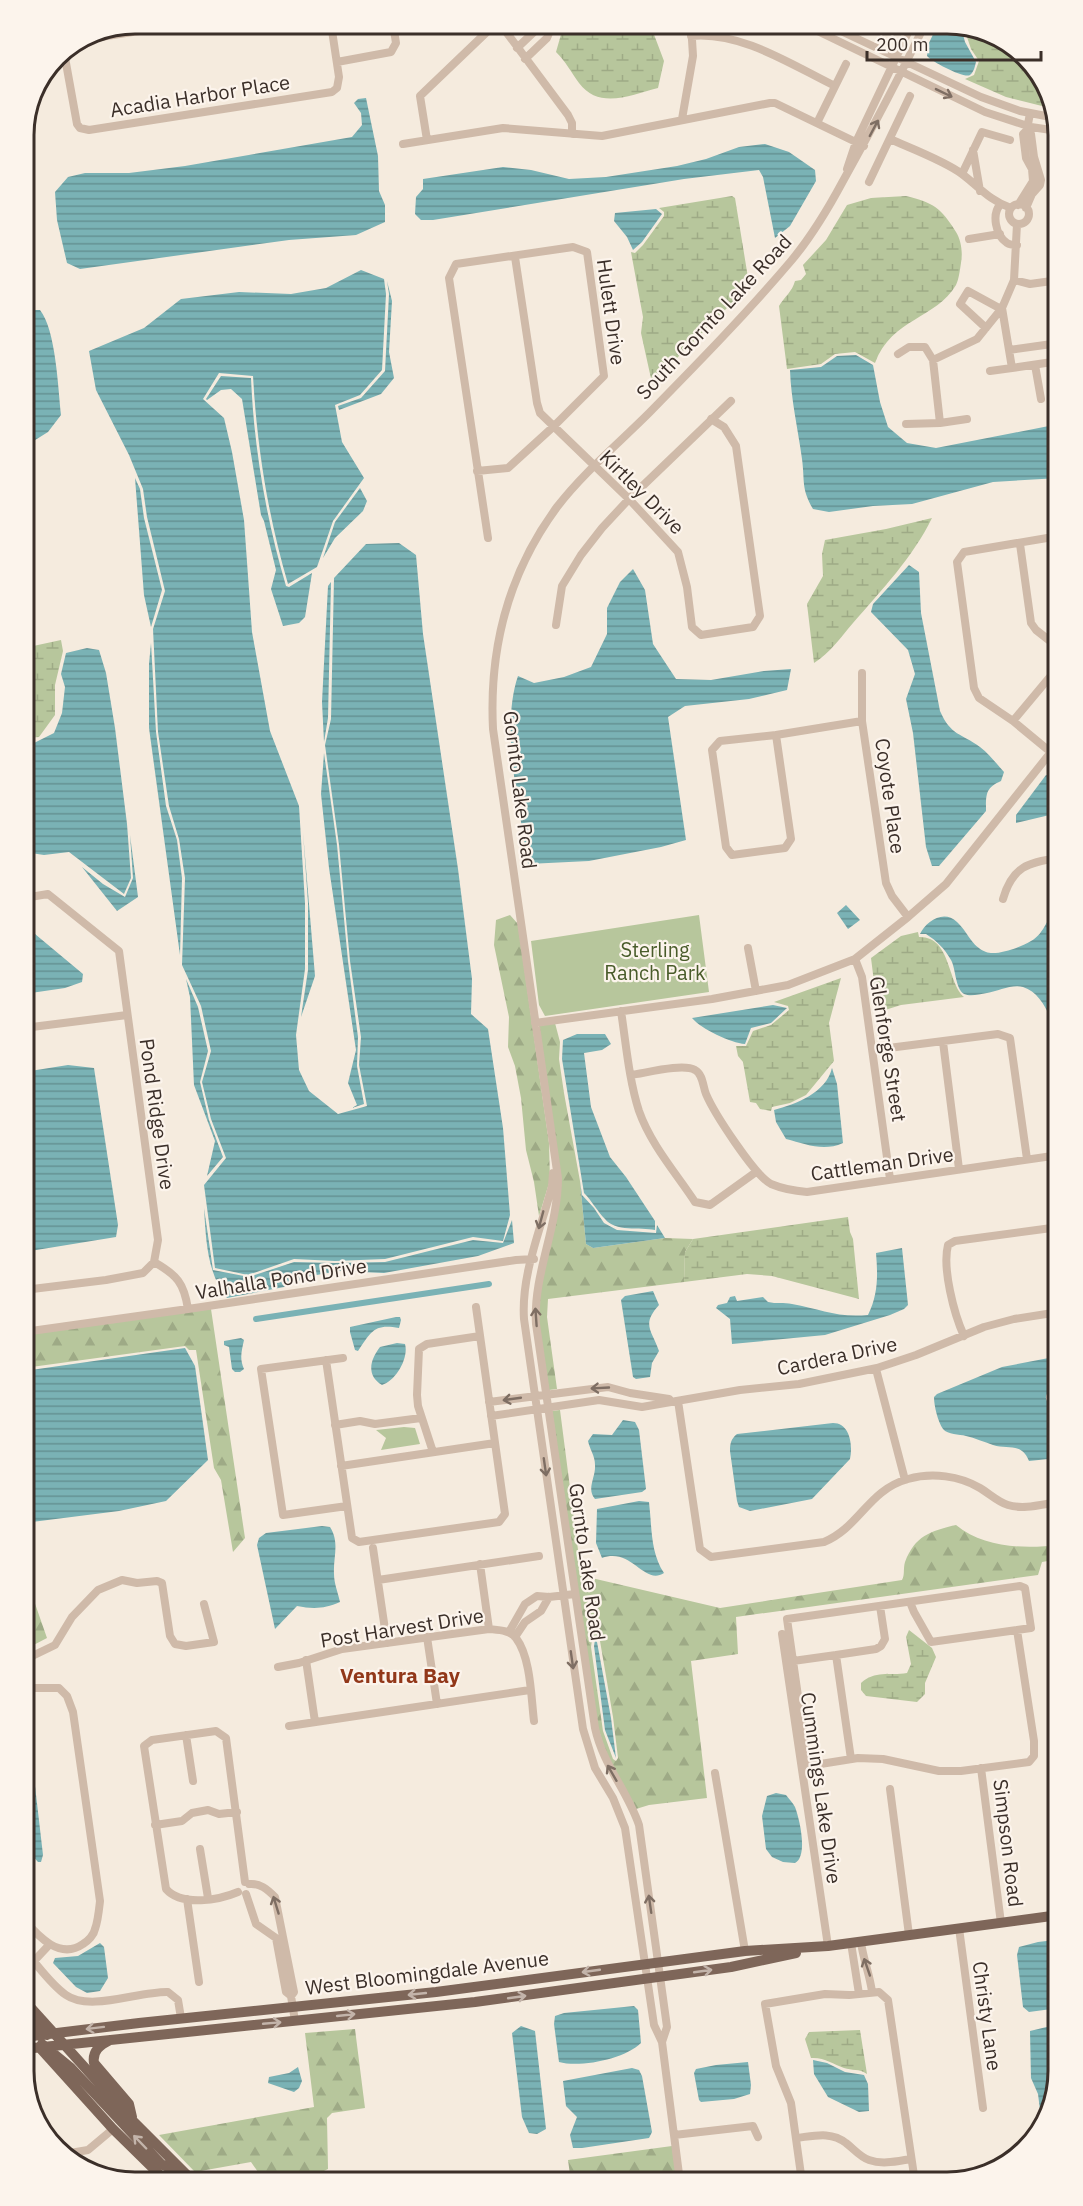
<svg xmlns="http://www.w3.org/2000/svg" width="1083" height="2206" font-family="'IBM Plex Sans',sans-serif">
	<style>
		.green { fill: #b7c69c }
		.forest { fill: url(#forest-firs); fill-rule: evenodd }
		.wetland { fill: url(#wetland-marsh) }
		.water { fill: url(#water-rules) }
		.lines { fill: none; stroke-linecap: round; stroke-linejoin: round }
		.canal { stroke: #7ab2b5; stroke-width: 6 }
		.minor { stroke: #cfbaa9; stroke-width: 8 }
		.major { stroke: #7e6659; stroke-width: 10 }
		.oneway { stroke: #7e6e63 }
		.oneway2 { stroke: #c3b4aa }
		.labels { text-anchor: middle; stroke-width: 4.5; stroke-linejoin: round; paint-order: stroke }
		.street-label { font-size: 20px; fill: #3b2f29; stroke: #fcf4ec }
		.park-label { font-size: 20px; fill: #495c2a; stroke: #fcf4ec }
		.neighbourhood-label { font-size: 21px; font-weight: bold; fill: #92381a; stroke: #fcf4ec }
		.rim { fill: none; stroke: #3b2f29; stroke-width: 3 }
	</style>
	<defs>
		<pattern id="forest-firs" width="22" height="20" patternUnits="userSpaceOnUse" patternTransform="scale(1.5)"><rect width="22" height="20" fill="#b7c69c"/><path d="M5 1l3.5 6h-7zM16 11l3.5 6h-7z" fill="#9eaa86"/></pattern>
		<pattern id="wetland-marsh" width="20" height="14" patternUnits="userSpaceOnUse" patternTransform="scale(1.5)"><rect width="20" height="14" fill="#b7c69c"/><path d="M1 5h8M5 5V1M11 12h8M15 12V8" fill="none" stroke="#9eaa86"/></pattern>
		<pattern id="water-rules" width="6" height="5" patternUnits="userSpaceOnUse" patternTransform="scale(1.5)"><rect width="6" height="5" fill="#7ab2b5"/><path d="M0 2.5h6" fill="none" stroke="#659193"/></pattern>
	</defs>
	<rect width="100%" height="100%" fill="#f5ebde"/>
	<!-- green -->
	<path class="green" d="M699,915L709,992L545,1016L539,1005L531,941Z
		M404,1427L415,1428L420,1444L381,1450L386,1438L376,1430Z"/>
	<!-- forest -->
	<path class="forest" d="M510,915L518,924L549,1143L550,1180L539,1216L534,1182L526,1150L521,1098L515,1066L508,1047L509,1017L494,945L496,920Z
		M555,1023L560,1042L559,1059L564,1093L580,1181L586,1244L593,1248L665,1238L693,1239L685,1252L684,1282L548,1299L547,1317L557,1389L549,1390L539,1324V1296L561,1178L539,1026Z
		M211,1309L245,1538L233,1552L221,1480L214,1468L196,1350H189L185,1346L24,1368V1335Z
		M560,1410L581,1573L583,1576L720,1608L902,1580C905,1575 903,1569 905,1562C915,1536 930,1531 956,1525C984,1548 1024,1549 1059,1545V1559L1042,1562L1038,1575L736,1617L738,1654L691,1661L707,1798L649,1805L636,1809L607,1757L598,1727L552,1411ZM595,1637L600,1641L613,1717L618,1758L616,1761L613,1759L603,1731L591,1647L592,1640Z
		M24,1582L32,1595L47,1638L24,1650Z
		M355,2029L365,2108L332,2113L327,2118L328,2169L301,2182H265L251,2162L195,2172L159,2135L314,2107L305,2033Z
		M672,2146L677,2182H571L568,2160Z"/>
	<!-- wetland -->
	<path class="wetland" d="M564,24H650L664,61L658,88C631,95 599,110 579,83C571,72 566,62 556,52Z
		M964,28L1015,47L1051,93L1054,109L1006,97L965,79L974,75L979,61L971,49Z
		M732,196L735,198L750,290L737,298L652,383L641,333L643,317L631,252L635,253L643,245L664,216V212L659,208Z
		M906,196C934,203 940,207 956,232C961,240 963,252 961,263C960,269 959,279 956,285C936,319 892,318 875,363L855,352L835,354L821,364L787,369L779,306C785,296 792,292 795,281L801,280L806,274L803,265L826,240L847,205L871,198Z
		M932,518C913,557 881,591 853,623C841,637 830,653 814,663L807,604L823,576L822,554L825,540L886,529Z
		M61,640L63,651L55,685V715L39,737L27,738L24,736V648Z
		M918,932L919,937C951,936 947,982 964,997L901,1005L885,1010L877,1006L871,958L901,936Z
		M841,978L829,1023L834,1061L806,1095L790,1103L772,1107L771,1111L760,1109L756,1103L750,1102L743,1062L738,1056L736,1046H746L753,1031L771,1025L789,1010L788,1006L774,1002Z
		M848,1217L850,1232L853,1239L859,1299L772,1276L747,1274L684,1282L685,1252L693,1239Z
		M909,1630L932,1648L936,1657L925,1683V1694L917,1702L866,1696L861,1690V1683C875,1670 889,1676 907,1673L911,1664L906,1637Z
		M860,2030L867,2074C859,2068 852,2071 844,2068C833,2064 824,2057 811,2058L805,2039L809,2032Z"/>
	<!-- water -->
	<path class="water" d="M938,24H955L961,27L965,42L976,62C975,66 974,72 970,75C965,79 932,62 927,56L928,45Z
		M366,98L378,156L379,191L385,205V222L356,235L289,240L80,269L67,263L57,220L55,192L68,177L85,173H129L185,166L352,137L362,125L361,113L354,103L358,99Z
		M765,144L789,152L815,170L816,181L790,226L775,238L763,177L759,170L684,179L433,220H421L415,214L416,197L423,189V179L503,167L531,170L569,179L606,177L677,166L706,159L739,147Z
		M24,152C33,183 32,215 34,247L24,253Z
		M656,209L662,214L642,242L633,250L627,237L614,221L615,213Z
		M361,270L384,279L386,294L382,370L360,395L335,405L342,442L364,478L333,521L317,567L288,584C268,516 257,447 253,376L219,373L203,399L224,418L232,452L244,520L252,632L270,731L299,806L305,903V969L296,1035L299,1070L309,1091L338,1114L367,1106L359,1065L361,1037L350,961L339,845L325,745L331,719L334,578L366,544L399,543L416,555L423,634L458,869L472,979L471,1014L488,1029L503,1128L510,1215L503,1241L473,1237L385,1259L335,1261L294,1259L248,1275L215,1268L204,1185L226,1158L211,1119L202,1082L211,1051L201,1006L182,965L185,878L179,839L169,806L158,732L153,629L165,591L147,517L143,489L129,455L96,390L89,351L144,328L181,299L239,292L291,294L326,288Z
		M387,281L392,301L389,352L394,378L381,394L339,410L338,406L361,398L385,371L389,294Z
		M24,310H40C56,330 58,388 61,415L48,432L24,447Z
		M856,355L873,365L880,402L888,427L907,443L936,448L1059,424V478L993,482L912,504L873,506L829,512L813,509C801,488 805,482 802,459C798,429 791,400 790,370L821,367L837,356Z
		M221,376L251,378C254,449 266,518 286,586L289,587L312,573L305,617L299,623L283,626L271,589L276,570L264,521L261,515L242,399L231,389L221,390L207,400L206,399Z
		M135,478L140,489L144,518L162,590L151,627L144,595Z
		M360,488L367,501L363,511L335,538L323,558L335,522Z
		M909,565L919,572L921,613L940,711C951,736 961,733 980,747C989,754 996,763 1004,772L1001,781C985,788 986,795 986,811L939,866H932L926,847L913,733L906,699L915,674L908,650L871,612L873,604Z
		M633,569L645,590L653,644L676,679L711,680L764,671L791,669L787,690L749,699L685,706L668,717L686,840L661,847L589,861L528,864C520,810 500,728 518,676L534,683L564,677L591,667L607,634V608L620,582Z
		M331,582L328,718L324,742L322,702L328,586Z
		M151,643L156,732L166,806L177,840L182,878L180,955L149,728V664Z
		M87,648L99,650L106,673L115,728L127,824L131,878L124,894L69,852L44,855L24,852V748L54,733L62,713L65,687L61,674L66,653Z
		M324,753L337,845L348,961L358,1037L357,1066L364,1104L352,1108L357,1105L348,1083L356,1050L329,868L321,794Z
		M1055,774L1059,775L1058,813L1016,823V815L1046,775Z
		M303,832L315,976L301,1017L308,970V903Z
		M130,835L138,897L117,911L82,867L103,884L125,897L133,878Z
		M846,905L860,920L848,929L837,913Z
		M1059,905V1049C1055,1029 1046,994 1023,987C1012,984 998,991 987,993C979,994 971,997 964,994C955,988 956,969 951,960C944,948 937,941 926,934H920C926,921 944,909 957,922C968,932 971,946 986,952C997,956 1021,947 1031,941C1046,933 1047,915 1059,905Z
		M35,934L83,974L82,982L65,988L24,994V937Z
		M186,979L198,1007L208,1051L200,1082L209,1120L223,1157L207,1176L215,1141L194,1085L190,997Z
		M773,1005L787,1008L771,1023L751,1028L745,1044C731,1043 701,1029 692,1018Z
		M577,1034H605L611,1044L602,1050L584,1053L591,1107L610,1157L626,1177L655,1221V1230C640,1227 615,1232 605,1219C597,1211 592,1201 584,1193L562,1059L563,1040Z
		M68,1065L94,1068L118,1225L116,1237L24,1252V1072Z
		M832,1068L837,1084L843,1143C823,1152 806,1144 786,1139L776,1122L774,1110C796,1104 826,1093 832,1068Z
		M580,1181L582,1195L594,1208L604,1223L617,1230L656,1233L657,1225L665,1238L593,1248L586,1244Z
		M204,1208L213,1270L249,1277L294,1262L335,1263L385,1262L473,1240L503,1243L512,1220L514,1243L478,1256L384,1273L339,1271L311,1276L284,1287L227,1298C207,1274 206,1239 204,1208Z
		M902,1248L908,1305L904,1309L890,1315L825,1335L732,1344L730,1319L716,1308L718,1305L727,1303L730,1297L735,1296L737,1301L763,1297L768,1302C776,1304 784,1302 792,1304C821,1309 837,1318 868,1315C878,1295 878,1276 876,1253Z
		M653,1291L659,1305C641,1325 652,1330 659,1351L652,1363L650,1377L636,1379L633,1377L621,1300L625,1296Z
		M396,1317H400L401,1320L399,1328C374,1323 371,1332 358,1351L355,1350L350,1332V1327Z
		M241,1338L244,1340C242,1350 239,1358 244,1369L240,1372H235L232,1369L229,1347L224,1345V1341Z
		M397,1343L405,1344C409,1358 396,1381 382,1385C366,1375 370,1360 380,1347Z
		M185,1348L195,1366L208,1460L166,1501L119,1511L24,1523V1371Z
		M1054,1357L1056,1359L1050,1369C1051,1374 1054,1379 1053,1384C1051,1395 1038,1393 1053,1409C1053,1419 1046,1425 1048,1436L1059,1442L1058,1458L1029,1461C1022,1442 1008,1450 993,1445C984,1442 975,1438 966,1436C959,1434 948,1435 943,1429C938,1422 934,1406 934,1397L937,1394L1002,1367Z
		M623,1420L635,1422L639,1430L646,1489L642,1492L595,1499C586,1489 596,1477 595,1465C595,1456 590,1450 588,1441L593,1434L612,1435Z
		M833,1423C850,1423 853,1445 850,1459L812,1499L750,1511L739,1507L737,1501L730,1451C730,1443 731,1439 737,1434Z
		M639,1501L649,1502C652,1526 650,1552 664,1573C644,1586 632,1547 602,1558L596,1543L597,1509Z
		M322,1526L330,1527C340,1543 333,1557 334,1574C334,1583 338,1593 340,1602C324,1609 313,1609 297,1606L275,1629L257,1545L259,1538L266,1533Z
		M595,1640L597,1642L611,1718L616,1758L605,1730L594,1646Z
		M24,1736L30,1743L43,1855L41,1862H38L24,1846Z
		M776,1793L786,1795C789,1799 793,1803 795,1807C800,1820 808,1856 795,1863L783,1862L772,1857L766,1849L762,1816L767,1796Z
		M1055,1940L1059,1941V2008L1029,2012L1023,2007L1017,1955L1019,1947L1038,1942Z
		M100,1943L104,1947L108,1978L100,1991L87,1993L76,1987L53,1963L55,1958L78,1956Z
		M634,2006L638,2010L641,2043C625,2059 580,2068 559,2062L554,2024L555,2016L564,2013Z
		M1059,2024V2070L1042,2126L1038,2094L1031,2078L1030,2031Z
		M521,2026L535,2031L546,2129L537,2134L529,2133L522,2117L512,2033Z
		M813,2060L827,2063L845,2072L864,2075L868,2084L869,2111L859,2112L828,2097L814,2074Z
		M748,2062L751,2085L750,2094L734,2099L701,2102L699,2100L694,2073L696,2069L716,2065Z
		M298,2067L302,2081L299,2088L294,2092L268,2083L269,2077L289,2073Z
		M632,2068L639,2070L642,2076L652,2132L649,2138L582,2148H573L570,2135L577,2117L566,2106L563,2081Z"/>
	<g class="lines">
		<!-- canal -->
		<path class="canal" d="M256,1319L489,1284"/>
		<!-- minor -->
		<path class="minor" d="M803,24L985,112L1031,127L1058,131
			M826,24L981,97L1020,111L1056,118
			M691,36C741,31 792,65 835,86
			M81,40L184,24
			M517,48L537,29L539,24
			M64,52L77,124L80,128L89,130L332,92L337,88L339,77L331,24
			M525,59L547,38L553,24
			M337,62L391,52L396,43L393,24
			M682,119L693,56L691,24
			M817,123L846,64
			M890,139C910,148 945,161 962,174C978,186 990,201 1011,208
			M427,140L420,96L491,28L504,29L568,115L572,123V134
			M403,144L503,128L602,136L770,103H775L864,146
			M973,150L980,191
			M847,169L856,142L912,24
			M962,174L982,132L1010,140
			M869,182L910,96
			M1009 214a10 10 0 1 1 20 0a10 10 0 1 1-20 0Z
			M1000,205C992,214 995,235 1007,243C1010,245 1013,245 1017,245
			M1018,205L1033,181L1032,169L1026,158L1023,134L1027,130L1030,113
			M1026,208L1032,194L1040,185L1041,180L1034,157L1031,134L1027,130
			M969,239L1000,234
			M515,257L537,403L540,413L629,499L678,552L687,587L692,627L701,635L753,627L760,616L736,446L724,427L711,419
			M1014,280L1030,284L1059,280
			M1002,308L1012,368L1059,361
			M986,328L960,304L968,291L1001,309
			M1009,350L1059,343
			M898,354L909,347H925L933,360
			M1035,365L1041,399
			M990,371L1012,368
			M940,423L933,360L977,339L1002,308L1014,280L1017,224
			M906,424L940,423L967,419
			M477,471L508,468L553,427L604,376L587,252L573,247L456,264L449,278L488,538
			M1020,544L1031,623L1036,630L1059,648
			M556,625L562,586L581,555L602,528L629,499L731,401
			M862,673V721L886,883L892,896L908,917
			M1013,721L1059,666
			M776,735L791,839L785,848L732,855L726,847L712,750L720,741Z
			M776,735L862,721
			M1059,759L1013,721L979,698L974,688L957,562L964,552L1059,536
			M1003,899C1012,867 1028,862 1059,858
			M748,948L756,991
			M855,959L862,977L890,1179
			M621,1011C626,1044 629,1080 639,1111C651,1145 676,1173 695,1202L710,1205L756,1172
			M535,1023L712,999L788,985L855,959L908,917L946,884L1059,742
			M24,1028L127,1015
			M943,1042L959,1169
			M873,1050L998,1034L1010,1038L1027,1159
			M631,1075C646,1073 683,1063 695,1070C703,1074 703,1087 706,1094C714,1113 755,1176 771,1184C783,1189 795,1191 807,1192L1059,1155
			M553,1173L552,1186C541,1229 521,1274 524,1319L583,1729L595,1768L613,1798L625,1828L654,2025L662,2042L680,2182
			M154,1262C177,1275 184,1283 188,1309
			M24,1290L106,1280L143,1273L154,1262L158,1240L119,951L48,894L24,898
			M24,1332L188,1309L516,1260L534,1259
			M964,1336C954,1314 942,1268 948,1245L955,1241L1059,1227
			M343,1358L261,1369L283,1515L347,1506
			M326,1360L352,1538L359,1542L499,1522L505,1514L476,1307
			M876,1369L905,1480
			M678,1401L700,1549L711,1557L824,1542C860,1527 868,1490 908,1479C932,1472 960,1476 980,1488C990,1494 998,1502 1008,1505C1024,1510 1043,1504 1059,1502
			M489,1402L608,1387L630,1393L669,1399
			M491,1416L599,1400L642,1407L740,1390L799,1384L877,1368L916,1355L984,1327L1014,1319L1059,1312
			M335,1425L360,1421L375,1424L421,1418
			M433,1452L418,1406L417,1395L419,1349L427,1344L480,1336
			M341,1466L495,1443
			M373,1548L387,1643
			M480,1564L489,1629
			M378,1580L539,1556
			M910,1602L914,1612L931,1642L1017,1630L1031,1628L1025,1588L1020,1586C942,1597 864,1608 787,1619L808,1766L858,1758L883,1759L939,1771H961L1029,1762L1034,1756V1741L1017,1630
			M509,1632L525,1604L537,1596L549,1597L575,1594
			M782,1634L828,1946
			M427,1637L437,1704
			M515,1637L525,1622L541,1611L549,1597
			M836,1655L876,1649L881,1646L885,1639L880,1606
			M24,1660L55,1645L72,1617L98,1590L122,1580L137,1583L157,1581L162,1583L170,1636L175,1644L186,1646L214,1642L204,1604
			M306,1660L315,1722
			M793,1661L836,1655L851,1759
			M278,1667L299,1663L342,1649L489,1629C498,1630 510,1630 516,1638C531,1658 531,1697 534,1721
			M289,1726L530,1690
			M186,1735L193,1781
			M981,1768L1001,1923
			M715,1773L745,1951
			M890,1789L909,1935
			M155,1825L182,1821L192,1813L208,1810L219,1814L237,1812
			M200,1849L208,1898
			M249,1884C260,1883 267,1889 275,1897L294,1992L291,1996L295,2021
			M238,1892C219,1900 182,1907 166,1889L144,1746L152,1740L216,1731L226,1738L245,1882
			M246,1894L256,1924L276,1938L286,1992L291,1996
			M187,1899L199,1982
			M24,1920C39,1937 60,1960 83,1944C88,1941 94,1935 95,1929C98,1921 99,1910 100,1901L73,1712L67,1696L59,1688H24
			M959,1928L983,2108
			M861,1942C863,1959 870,1975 872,1992
			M851,1943L859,1994
			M24,1950C37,1964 50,1984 66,1995C90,2012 139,1991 168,1992L178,2000L181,2018
			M34,1961L49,1945
			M662,2042L667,2027L639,1825C627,1790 603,1765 595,1728L536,1324C533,1274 558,1228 558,1178L493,729C489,648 509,572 557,507C583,473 619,443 649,413C698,363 746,314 791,261C812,236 828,209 843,181C872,129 899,78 925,24
			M674,2135L753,2126L758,2137
			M796,2138C814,2136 831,2131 846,2143C854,2149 860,2157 869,2160C883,2165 898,2161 911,2159
			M64,2154L88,2150L113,2129
			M679,2176L733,2175L741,2182
			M802,2182L791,2103L776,2066L765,2004L825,1994L849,1995L879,1992L888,2000L915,2182"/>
		<!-- major -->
		<path class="major" d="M24,2000L133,2121L194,2182
			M24,2017L47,2035
			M24,2037L139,2023L436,1992L745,1951L828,1946L1059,1915
			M110,2040C100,2045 92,2051 94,2063L129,2104L132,2117
			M42,2044L70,2067L161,2164L181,2173
			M39,2047L113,2129L167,2182
			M24,2049L475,2002L731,1967L796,1953"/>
	</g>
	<!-- one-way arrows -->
	<defs><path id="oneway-shaft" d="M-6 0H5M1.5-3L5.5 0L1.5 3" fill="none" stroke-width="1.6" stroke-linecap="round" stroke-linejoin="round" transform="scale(1.5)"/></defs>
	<g class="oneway">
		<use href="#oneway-shaft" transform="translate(944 93) rotate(26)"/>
		<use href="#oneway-shaft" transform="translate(874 128) rotate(-62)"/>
		<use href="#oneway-shaft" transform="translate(541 1220) rotate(105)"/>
		<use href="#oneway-shaft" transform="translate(536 1317) rotate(-94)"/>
		<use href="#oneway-shaft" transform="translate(600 1388) rotate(177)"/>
		<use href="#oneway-shaft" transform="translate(512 1399) rotate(172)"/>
		<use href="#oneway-shaft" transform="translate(545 1467) rotate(82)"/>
		<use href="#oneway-shaft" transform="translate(572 1660) rotate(82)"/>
		<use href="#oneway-shaft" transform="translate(612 1773) rotate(-120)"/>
		<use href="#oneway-shaft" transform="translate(650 1904) rotate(-98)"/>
		<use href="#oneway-shaft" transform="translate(276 1905) rotate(-107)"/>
		<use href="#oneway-shaft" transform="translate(867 1967) rotate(-109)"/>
	</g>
	<g class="oneway2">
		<use href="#oneway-shaft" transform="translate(591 1971) rotate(172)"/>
		<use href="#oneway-shaft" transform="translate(703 1971) rotate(-8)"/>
		<use href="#oneway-shaft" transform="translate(417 1994) rotate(174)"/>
		<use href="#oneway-shaft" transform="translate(517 1997) rotate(-8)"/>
		<use href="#oneway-shaft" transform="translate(346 2015) rotate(-6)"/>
		<use href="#oneway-shaft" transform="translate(272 2023) rotate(-5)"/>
		<use href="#oneway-shaft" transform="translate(95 2028) rotate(173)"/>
		<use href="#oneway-shaft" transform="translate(140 2142) rotate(-134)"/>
	</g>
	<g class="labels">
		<!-- street labels -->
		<g class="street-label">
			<text transform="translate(200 96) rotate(-9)" y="7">Acadia Harbor Place</text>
			<text transform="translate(611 312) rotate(82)" y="7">Hulett Drive</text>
			<text transform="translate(714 317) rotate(-47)" y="7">South Gornto Lake Road</text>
			<text transform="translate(642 492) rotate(45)" y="7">Kirtley Drive</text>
			<text transform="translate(520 790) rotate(83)" y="7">Gornto Lake Road</text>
			<text transform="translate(890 796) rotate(82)" y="7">Coyote Place</text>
			<text transform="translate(888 1049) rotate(81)" y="7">Glenforge Street</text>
			<text transform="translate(157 1114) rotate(82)" y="7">Pond Ridge Drive</text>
			<text transform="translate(882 1164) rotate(-8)" y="7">Cattleman Drive</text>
			<text transform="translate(281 1279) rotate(-9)" y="7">Valhalla Pond Drive</text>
			<text transform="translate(837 1356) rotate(-12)" y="7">Cardera Drive</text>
			<text transform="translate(587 1562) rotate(82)" y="7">Gornto Lake Road</text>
			<text transform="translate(402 1628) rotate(-9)" y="7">Post Harvest Drive</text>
			<text transform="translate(821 1788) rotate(82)" y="7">Cummings Lake Drive</text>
			<text transform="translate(1008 1843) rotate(83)" y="7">Simpson Road</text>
			<text transform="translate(427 1973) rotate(-7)" y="7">West Bloomingdale Avenue</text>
			<text transform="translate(987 2016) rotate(82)" y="7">Christy Lane</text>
		</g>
		<!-- park labels -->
		<g class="park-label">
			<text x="655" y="957">Sterling<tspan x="655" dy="23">Ranch Park</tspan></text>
		</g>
		<!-- neighbourhood labels -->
		<g class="neighbourhood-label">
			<text x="400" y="1683">Ventura Bay</text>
		</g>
	</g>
	<!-- crop -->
	<path d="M0 0H1083V2206H0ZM135 34H947A101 101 0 0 1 1048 135V2071A101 101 0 0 1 947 2172H135A101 101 0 0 1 34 2071V135A101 101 0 0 1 135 34Z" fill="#fcf4ec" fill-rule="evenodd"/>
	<path class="rim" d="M135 34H947A101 101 0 0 1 1048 135V2071A101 101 0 0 1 947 2172H135A101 101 0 0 1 34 2071V135A101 101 0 0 1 135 34Z"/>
	<!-- scale -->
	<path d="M867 51v9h174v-9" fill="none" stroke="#3b2f29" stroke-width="3"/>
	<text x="876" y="51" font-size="18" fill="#3b2f29" stroke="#fcf4ec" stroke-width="4.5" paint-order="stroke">200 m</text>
</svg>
